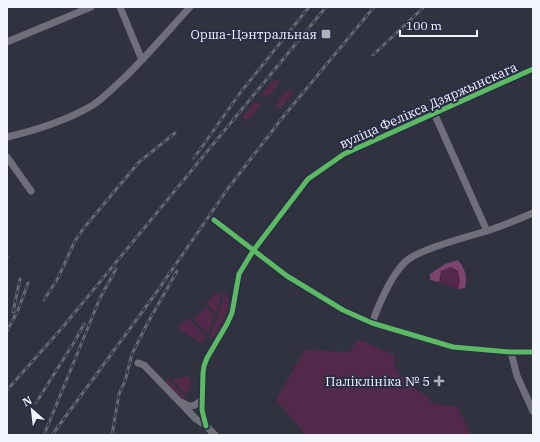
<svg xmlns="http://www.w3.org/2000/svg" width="540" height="442" font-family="'IBM Plex Serif',serif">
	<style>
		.green { fill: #52294a }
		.forest { fill: #7e4470 }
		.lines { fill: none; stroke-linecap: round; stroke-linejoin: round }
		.minor { stroke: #6e6f7b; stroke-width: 7 }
		.rail-casing { stroke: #666873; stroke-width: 3 }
		.rail { stroke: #2a2d46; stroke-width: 1.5; stroke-dasharray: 4.5; stroke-linecap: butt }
		.cycleway-casing { stroke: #2a2d46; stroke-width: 8 }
		.cycleway { stroke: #5cba63; stroke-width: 5 }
		.poi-dot { fill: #aeb0bc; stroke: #2a2d46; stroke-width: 1.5 }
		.labels { text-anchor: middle; stroke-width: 4; stroke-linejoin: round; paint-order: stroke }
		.poi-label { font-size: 13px; fill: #f2f4fe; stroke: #2a2d46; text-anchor: end }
		.street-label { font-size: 13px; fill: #f2f4fe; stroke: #2a2d46 }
	</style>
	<rect width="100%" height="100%" fill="#303240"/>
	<!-- green -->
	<path class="green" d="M277,79L280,81L276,85L277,86L270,95L268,94L265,98L263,96L262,93L274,80Z
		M289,89L292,91V94L281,108H277L275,107L279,103L277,101Z
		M255,102H258L261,104L251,118L249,117L246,121L244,119L243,116Z
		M451,267L458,271L460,281L458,289L439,282L441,278L440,271Z
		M221,290C239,300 220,326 213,338L210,337L224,296Z
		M218,291C223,298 218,306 216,314L207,304V302Z
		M206,307L214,315L208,334L193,319Z
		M188,318L206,337L202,344L177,328Z
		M358,339L394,355C395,365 394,372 404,378L403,381L428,397L431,403L458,407L471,435H306L276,400L304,350L349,352Z
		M190,376L191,391L187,392L186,395L172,379Z
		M166,377L185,397L184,401C175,397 166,387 166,377Z"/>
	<!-- forest -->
	<path class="forest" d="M458,260C465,269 468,276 465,288L458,289L460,281L458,271L451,267L441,271L439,282L430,280V274L445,264Z"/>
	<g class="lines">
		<!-- minor -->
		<path class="minor" d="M120,7L142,60
			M7,42L91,7
			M434,113L487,231
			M7,137C37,130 66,121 93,105C104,98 113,88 123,79C147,56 168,31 190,7
			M7,157L31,191
			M214,220L287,276L343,310L372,323L453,347L511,352H533
			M372,323C379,304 390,277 405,262C418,249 471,236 490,230C505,225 519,219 533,213
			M511,352L517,376L533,411
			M138,363L144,365L196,419L206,426L215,435
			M181,402C191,408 194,407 202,400
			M206,426L202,410L203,373L204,366L207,358L227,324L232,313L239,274L253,251L308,179L344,154L533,69"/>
		<defs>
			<path id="rail" d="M373,55L424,7
				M194,158L240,93L309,7
				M7,257V256
				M44,300L58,278L75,241L83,229L139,162L175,133
				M13,312L20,279
				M7,331L18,310L28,283
				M7,390L62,328L326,7
				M36,403L76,339L84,324
				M44,435L100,298L116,269
				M52,435L156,293L229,187L283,117L374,7
				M112,435L119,394L125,381L132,354L146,326L177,271"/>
		</defs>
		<!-- rail casing -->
		<use href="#rail" class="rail-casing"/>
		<!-- rail -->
		<use href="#rail" class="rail"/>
		<defs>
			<path id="cycleway" d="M214,220L287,276L343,310L372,323L453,347L511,352H533
				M206,426L202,410L203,373L204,366L207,358L227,324L232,313L239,274L253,251L308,179L344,154L533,69"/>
		</defs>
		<!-- cycleway casing -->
		<use href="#cycleway" class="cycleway-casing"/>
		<!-- cycleway -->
		<use href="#cycleway" class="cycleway"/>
	</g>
	<!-- markers -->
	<g class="poi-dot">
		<rect x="321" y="29" width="10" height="10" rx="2"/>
		<path d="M437 375h4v4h4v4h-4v4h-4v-4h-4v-4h4z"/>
	</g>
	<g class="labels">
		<!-- poi labels -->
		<g class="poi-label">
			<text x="317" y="39">Орша-Цэнтральная</text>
			<text x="430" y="386">Паліклініка № 5</text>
		</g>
		<!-- street labels -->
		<g class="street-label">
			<text transform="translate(428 105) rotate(-24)" y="5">вуліца Фелікса Дзяржынскага</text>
		</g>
	</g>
	<!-- border -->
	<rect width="540" height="442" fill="none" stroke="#f2f4fe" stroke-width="16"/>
	<!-- north arrow -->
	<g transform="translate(32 410) rotate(332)" stroke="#2a2d46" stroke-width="3" paint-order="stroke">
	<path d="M0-3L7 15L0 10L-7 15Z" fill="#f2f4fe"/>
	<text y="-6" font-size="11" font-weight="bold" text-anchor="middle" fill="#f2f4fe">N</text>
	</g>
	<!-- scale -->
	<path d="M400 30v6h77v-6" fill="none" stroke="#f2f4fe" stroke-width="2"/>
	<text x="406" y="30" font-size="12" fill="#f2f4fe" stroke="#2a2d46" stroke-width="3" paint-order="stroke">100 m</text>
</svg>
